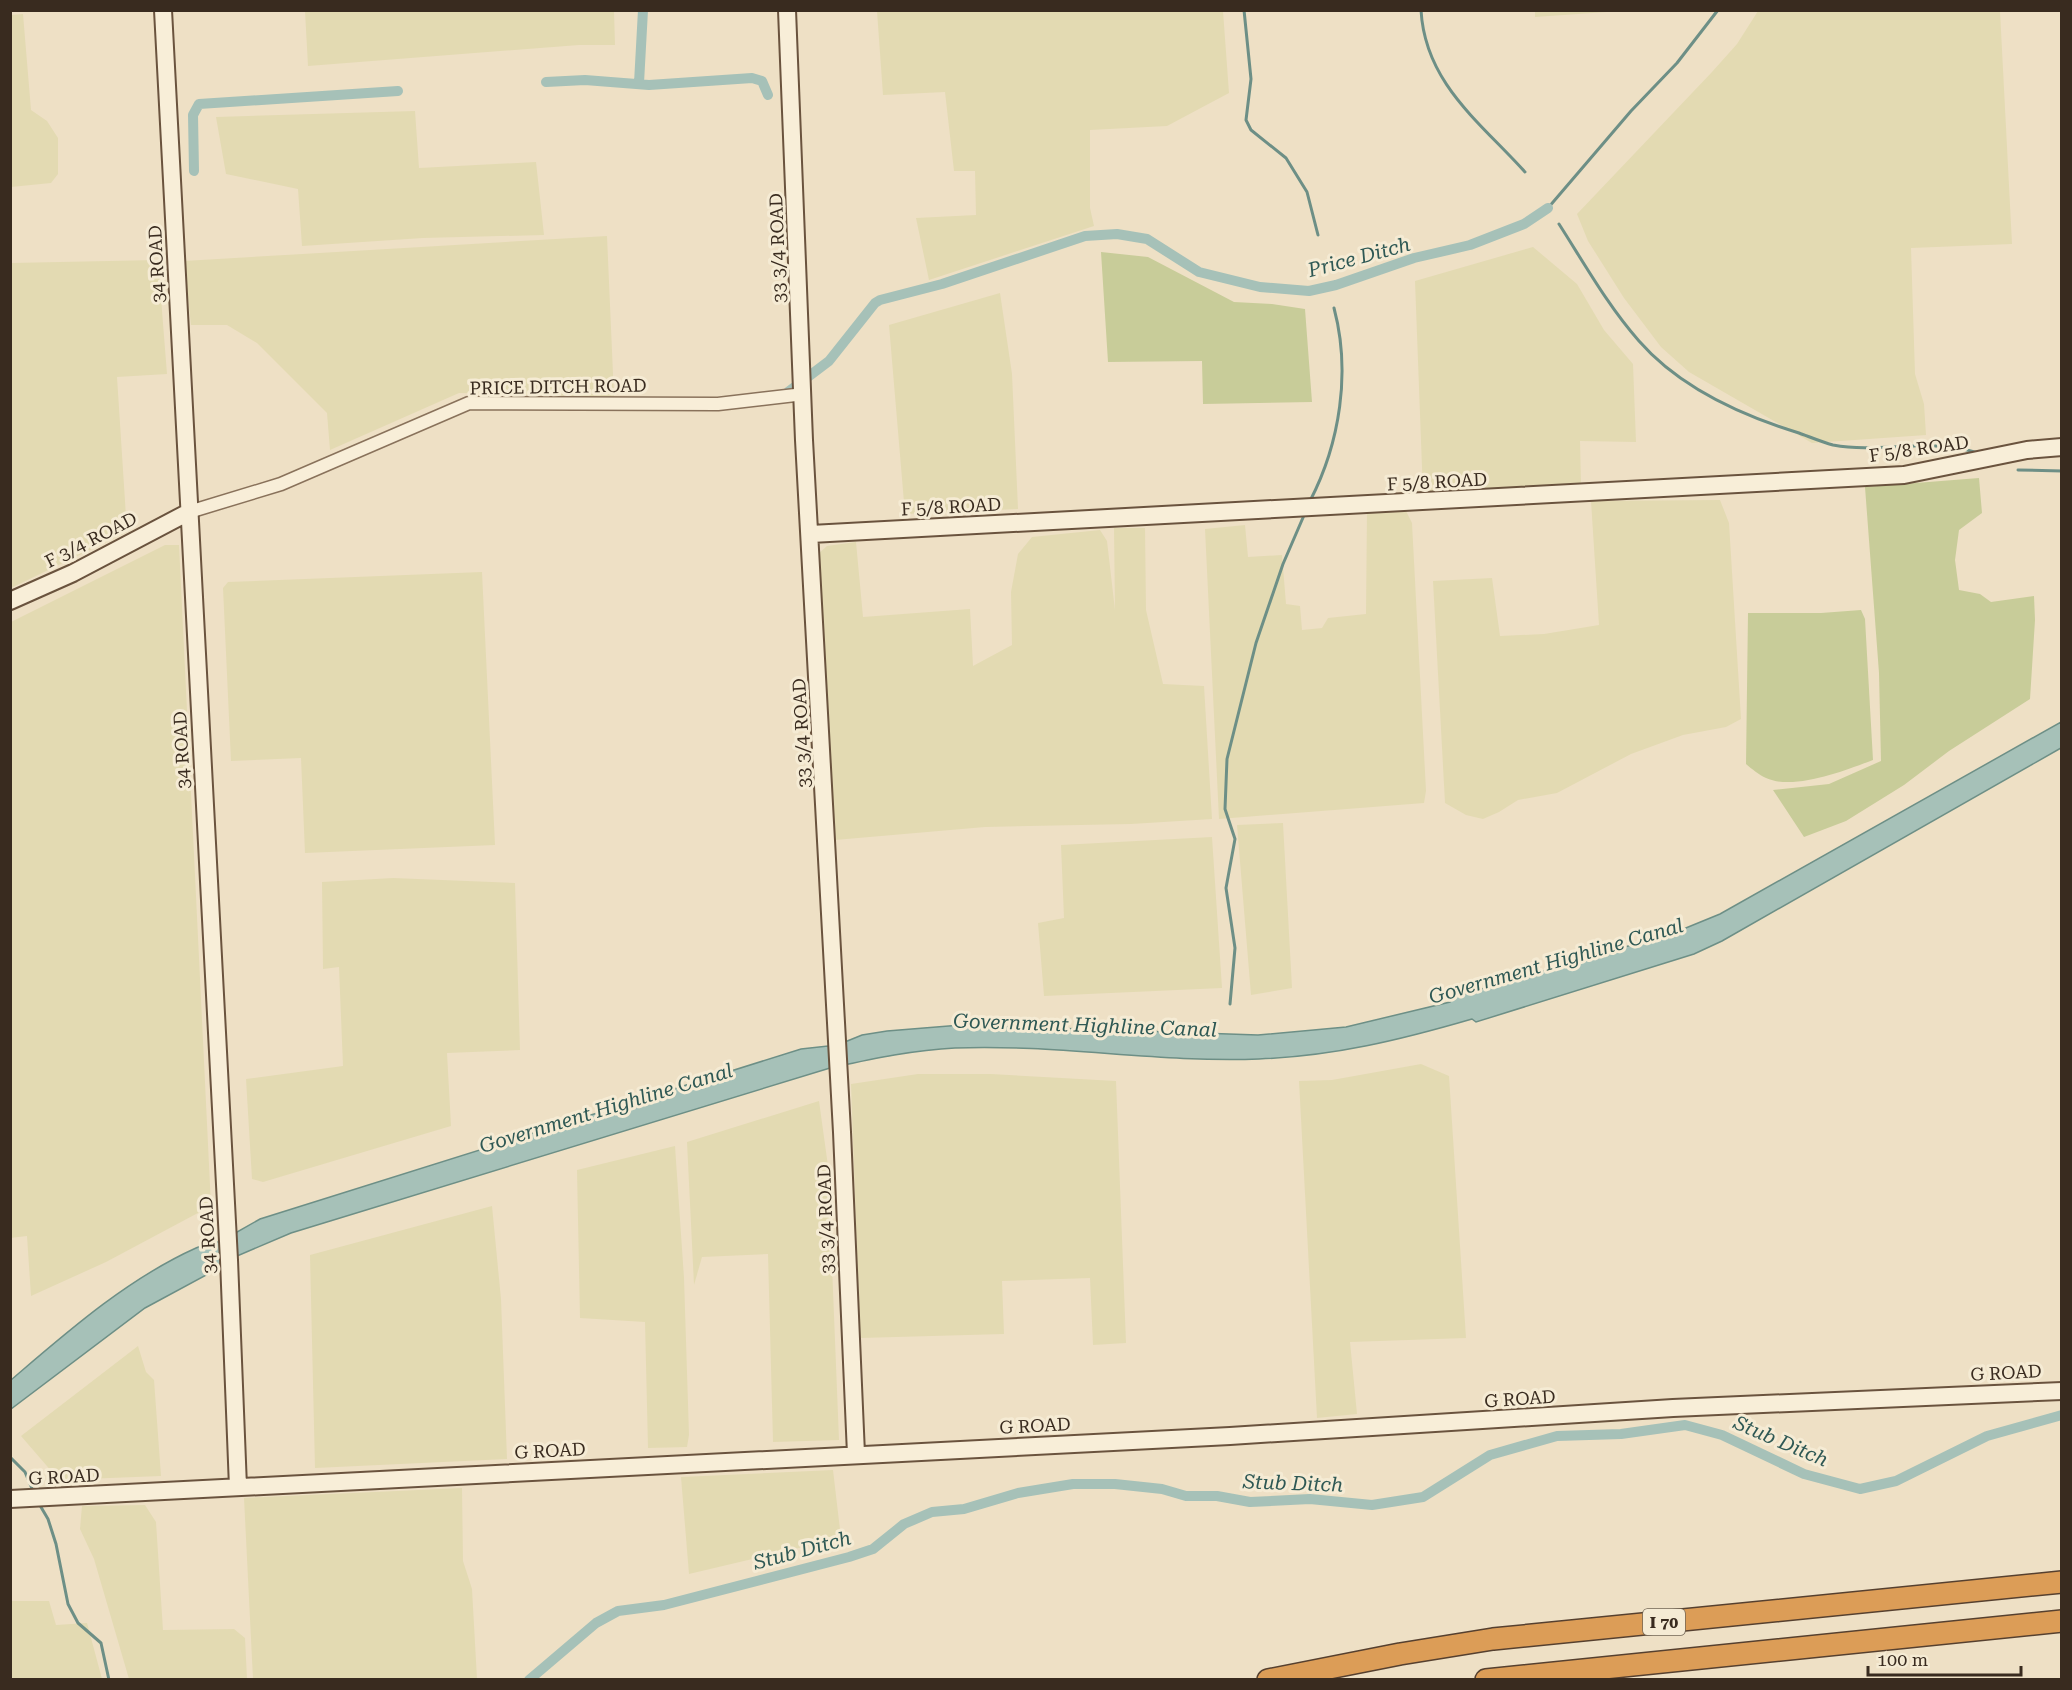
<svg xmlns="http://www.w3.org/2000/svg" width="2072" height="1690" font-family="'Roboto Serif',serif">
	<style>
		.farmland { fill: #e3dab2 }
		.green { fill: #c8cc99 }
		.water { fill: #a6c1b8; stroke: #6d8f86; stroke-width: 1.5 }
		.lines { fill: none; stroke-linecap: round; stroke-linejoin: round }
		.stream { stroke: #6d8f86; stroke-width: 3 }
		.canal { stroke: #a6c1b8; stroke-width: 10 }
		.street-casing { stroke: #89725b; stroke-width: 15 }
		.secondary-casing { stroke: #6a533e; stroke-width: 20 }
		.highway-casing { stroke: #56402f; stroke-width: 24 }
		.street { stroke: #f8eed8; stroke-width: 12 }
		.secondary { stroke: #f8eed8; stroke-width: 16 }
		.highway { stroke: #dc9d57; stroke-width: 21 }
		.labels { text-anchor: middle; stroke-width: 6; stroke-linejoin: round; paint-order: stroke }
		.shield { fill: #f5ebd4; stroke: #716555; stroke-width: 1.5 }
		.shield-label { font-size: 16px; font-weight: bold; fill: #392b1f }
		.street-label { font-size: 18px; fill: #392b1f; stroke: #f5ebd4 }
		.water-label { font-size: 20px; font-style: italic; fill: #2e5854; stroke: #f5ebd4 }
	</style>
	<rect width="100%" height="100%" fill="#eee0c5"/>
	<!-- farmland -->
	<path class="farmland" d="M1535,10H1621V11L1535,17Z
		M305,11H614L615,45H579L308,66Z
		M877,11H1223L1229,93L1167,126L1090,130V208L1094,226L929,280L916,218L976,215L975,171H954L945,92L883,95Z
		M1758,11H2000L2012,244L1911,248L1915,374L1924,404L1926,435L1812,443L1689,372L1661,347L1624,298L1588,241L1577,214L1712,72L1737,44Z
		M23,14L31,110L47,121L58,138V174L51,183L11,187V15Z
		M415,111L419,168L536,162L544,235L423,238L302,246L298,189L226,174L216,117Z
		M607,236L614,397L459,393L330,450L327,413L257,343L227,325H191L184,261Z
		M1533,247L1577,284L1604,330L1633,364L1636,442L1580,441L1581,484L1423,494L1415,281Z
		M158,260L167,374L117,377L127,532L11,588V263Z
		M1000,293L1012,374L1018,509L905,514L889,325Z
		M1720,500L1729,523L1741,719L1726,727L1683,735L1631,754L1557,793L1518,800L1499,812L1483,819L1466,815L1445,803L1433,581L1492,578L1500,636L1544,634L1599,625L1591,501Z
		M1405,509L1412,523L1426,791L1424,803L1219,819L1205,529L1245,525L1248,557L1282,555L1286,604L1300,606L1302,630L1322,628L1328,618L1366,614L1367,511Z
		M1114,528H1145L1146,610L1163,684L1204,686L1212,819L1131,824L985,827L835,840L818,554L827,546L856,542L863,617L970,609L973,666L1012,645L1011,592L1018,554L1032,537L1100,530L1107,541L1115,610Z
		M165,545H179L211,1206L106,1262L31,1296L27,1236L10,1238L11,622Z
		M482,572L495,845L305,853L301,758L231,761L223,588L228,582Z
		M1283,823L1292,988L1251,995L1237,825Z
		M1212,837L1222,988L1044,996L1038,923L1064,918L1061,845Z
		M393,878L515,883L520,1050L447,1053L451,1126L263,1182L252,1179L246,1079L343,1066L339,967L323,969L322,882Z
		M1421,1064L1449,1076L1466,1338L1350,1342L1357,1414L1317,1418L1299,1081L1332,1080Z
		M918,1074H991L1116,1081L1126,1343L1093,1345L1090,1278L1002,1281L1004,1334L860,1338L851,1084Z
		M819,1101L828,1166L839,1440L773,1442L768,1254L702,1257L694,1285L687,1142Z
		M675,1146L684,1278L689,1435L687,1447L648,1448L645,1322L580,1318L577,1170Z
		M492,1206L501,1299L507,1459L315,1468L310,1255Z
		M138,1346L146,1372L154,1380L161,1476L59,1480L21,1436Z
		M833,1470L841,1538L689,1574L681,1477Z
		M462,1488L463,1561L472,1589L477,1679H253L244,1498Z
		M145,1505L156,1522L163,1630L234,1629L245,1638L247,1679H129L94,1559L80,1529L82,1506Z
		M10,1601H49L56,1625L87,1623L102,1679H11Z"/>
	<!-- green -->
	<path class="green" d="M1101,252L1148,257L1234,302L1272,304L1305,309L1312,402L1203,404L1202,361L1108,362Z
		M1979,478L1982,513L1959,530L1955,560L1959,590L1980,594L1991,602L2034,596L2035,620L2030,699L1949,751L1904,785L1846,821L1804,837L1773,790L1829,784L1881,761L1879,673L1865,487Z
		M1861,610L1865,619L1873,760C1846,770 1794,791 1766,778C1759,775 1752,769 1746,764L1748,613H1821Z"/>
	<!-- water -->
	<path class="water" d="M2061,722V748L1722,941L1694,954L1476,1022L1472,1019C1400,1040 1334,1056 1259,1059C1158,1063 1057,1044 955,1048C913,1050 872,1059 830,1068L291,1233L223,1262L221,1267L145,1308L11,1409V1380C67,1332 127,1279 196,1248C210,1242 222,1243 235,1237L237,1232L260,1219L801,1049L828,1046L830,1048L862,1035L887,1031L961,1025L1258,1035L1346,1027L1450,1002L1454,997L1676,932L1720,914Z"/>
	<g class="lines">
		<!-- stream -->
		<path class="stream" d="M1244,10L1251,79L1246,120L1251,130L1286,158L1307,192L1318,235
			M1421,10C1425,83 1480,122 1525,172
			M1548,208L1631,111L1677,63L1718,10
			M1559,224C1584,263 1608,306 1639,341C1680,388 1740,415 1799,433C1810,437 1822,442 1833,445C1882,454 1926,437 1978,453
			M2018,470L2062,471
			M1310,501C1340,443 1351,372 1334,308
			M1230,1004L1235,948L1226,888L1235,839L1225,809L1227,759L1256,643L1283,564L1305,513
			M10,1457L25,1472L33,1491
			M38,1502L48,1519L56,1544L68,1604L78,1623L101,1643L109,1680"/>
		<!-- canal -->
		<path class="canal" d="M546,82L585,80L649,85L752,78L762,81L768,95
			M639,83L643,10
			M194,171L193,115L199,104L398,91
			M788,392L829,361L875,303L880,300L942,284L1085,236L1117,234L1147,239L1199,272L1260,287L1309,291L1336,285L1414,258L1470,245L1524,224L1548,208
			M529,1680L596,1623L618,1611L664,1605L849,1557L873,1549L904,1524L932,1512L964,1509L1018,1493L1073,1484H1115L1162,1489L1186,1496H1217L1250,1502L1310,1499L1372,1505L1423,1497L1490,1455L1557,1436L1621,1434L1685,1425L1722,1435L1804,1474L1860,1489L1896,1481L1987,1436L2062,1415"/>
		<defs>
			<path id="street" d="M189,512L281,484L469,403L718,404L804,394"/>
			<path id="secondary" d="M163,10L229,1260L238,1487
				M787,10L804,440L842,1132L856,1454
				M811,534L1904,475L2027,450L2062,447
				M10,601L73,573L189,512
				M10,1499L1230,1436L1673,1408L2062,1391"/>
			<path id="highway" d="M1268,1680L1400,1654L1493,1639L2062,1582
				M1486,1680L2062,1621"/>
		</defs>
		<!-- street casing -->
		<use href="#street" class="street-casing"/>
		<!-- secondary casing -->
		<use href="#secondary" class="secondary-casing"/>
		<!-- highway casing -->
		<use href="#highway" class="highway-casing"/>
		<!-- street -->
		<use href="#street" class="street"/>
		<!-- secondary -->
		<use href="#secondary" class="secondary"/>
		<!-- highway -->
		<use href="#highway" class="highway"/>
	</g>
	<g class="labels">
		<!-- shield labels -->
		<rect class="shield" x="1643" y="1609" width="42" height="26" rx="4.5"/>
		<g class="shield-label">
			<text x="1664" y="1628">I 70</text>
		</g>
		<!-- street labels -->
		<g class="street-label">
			<text transform="translate(778 248) rotate(-92)" y="6">33 3/4 ROAD</text>
			<text transform="translate(157 264) rotate(-93)" y="6">34 ROAD</text>
			<text transform="translate(558 387) rotate(-1)" y="6">PRICE DITCH ROAD</text>
			<text transform="translate(1919 449) rotate(-8)" y="6">F 5/8 ROAD</text>
			<text transform="translate(1437 482) rotate(-3)" y="6">F 5/8 ROAD</text>
			<text transform="translate(951 507) rotate(-3)" y="6">F 5/8 ROAD</text>
			<text transform="translate(91 540) rotate(-27)" y="6">F 3/4 ROAD</text>
			<text transform="translate(802 733) rotate(-93)" y="6">33 3/4 ROAD</text>
			<text transform="translate(182 750) rotate(-93)" y="6">34 ROAD</text>
			<text transform="translate(826 1219) rotate(-92)" y="6">33 3/4 ROAD</text>
			<text transform="translate(208 1235) rotate(-93)" y="6">34 ROAD</text>
			<text transform="translate(2006 1373) rotate(-3)" y="6">G ROAD</text>
			<text transform="translate(1520 1399) rotate(-4)" y="6">G ROAD</text>
			<text transform="translate(1035 1426) rotate(-3)" y="6">G ROAD</text>
			<text transform="translate(550 1451) rotate(-3)" y="6">G ROAD</text>
			<text transform="translate(64 1477) rotate(-3)" y="6">G ROAD</text>
		</g>
		<!-- water labels -->
		<g class="water-label">
			<text transform="translate(1359 257) rotate(-15)" y="7">Price Ditch</text>
			<text transform="translate(1556 961) rotate(-16)" y="7">Government Highline Canal</text>
			<text transform="translate(1085 1025) rotate(2)" y="7">Government Highline Canal</text>
			<text transform="translate(606 1108) rotate(-17)" y="7">Government Highline Canal</text>
			<text transform="translate(1781 1441) rotate(23)" y="7">Stub Ditch</text>
			<text transform="translate(1293 1483) rotate(2)" y="7">Stub Ditch</text>
			<text transform="translate(802 1550) rotate(-15)" y="7">Stub Ditch</text>
		</g>
	</g>
	<!-- border -->
	<rect width="2072" height="1690" fill="none" stroke="#392b1f" stroke-width="24"/>
	<!-- scale -->
	<path d="M1868 1666v9h153v-9" fill="none" stroke="#392b1f" stroke-width="3"/>
	<text x="1877" y="1666" font-size="18" fill="#392b1f" stroke="#f5ebd4" stroke-width="4.5" paint-order="stroke">100 m</text>
</svg>
